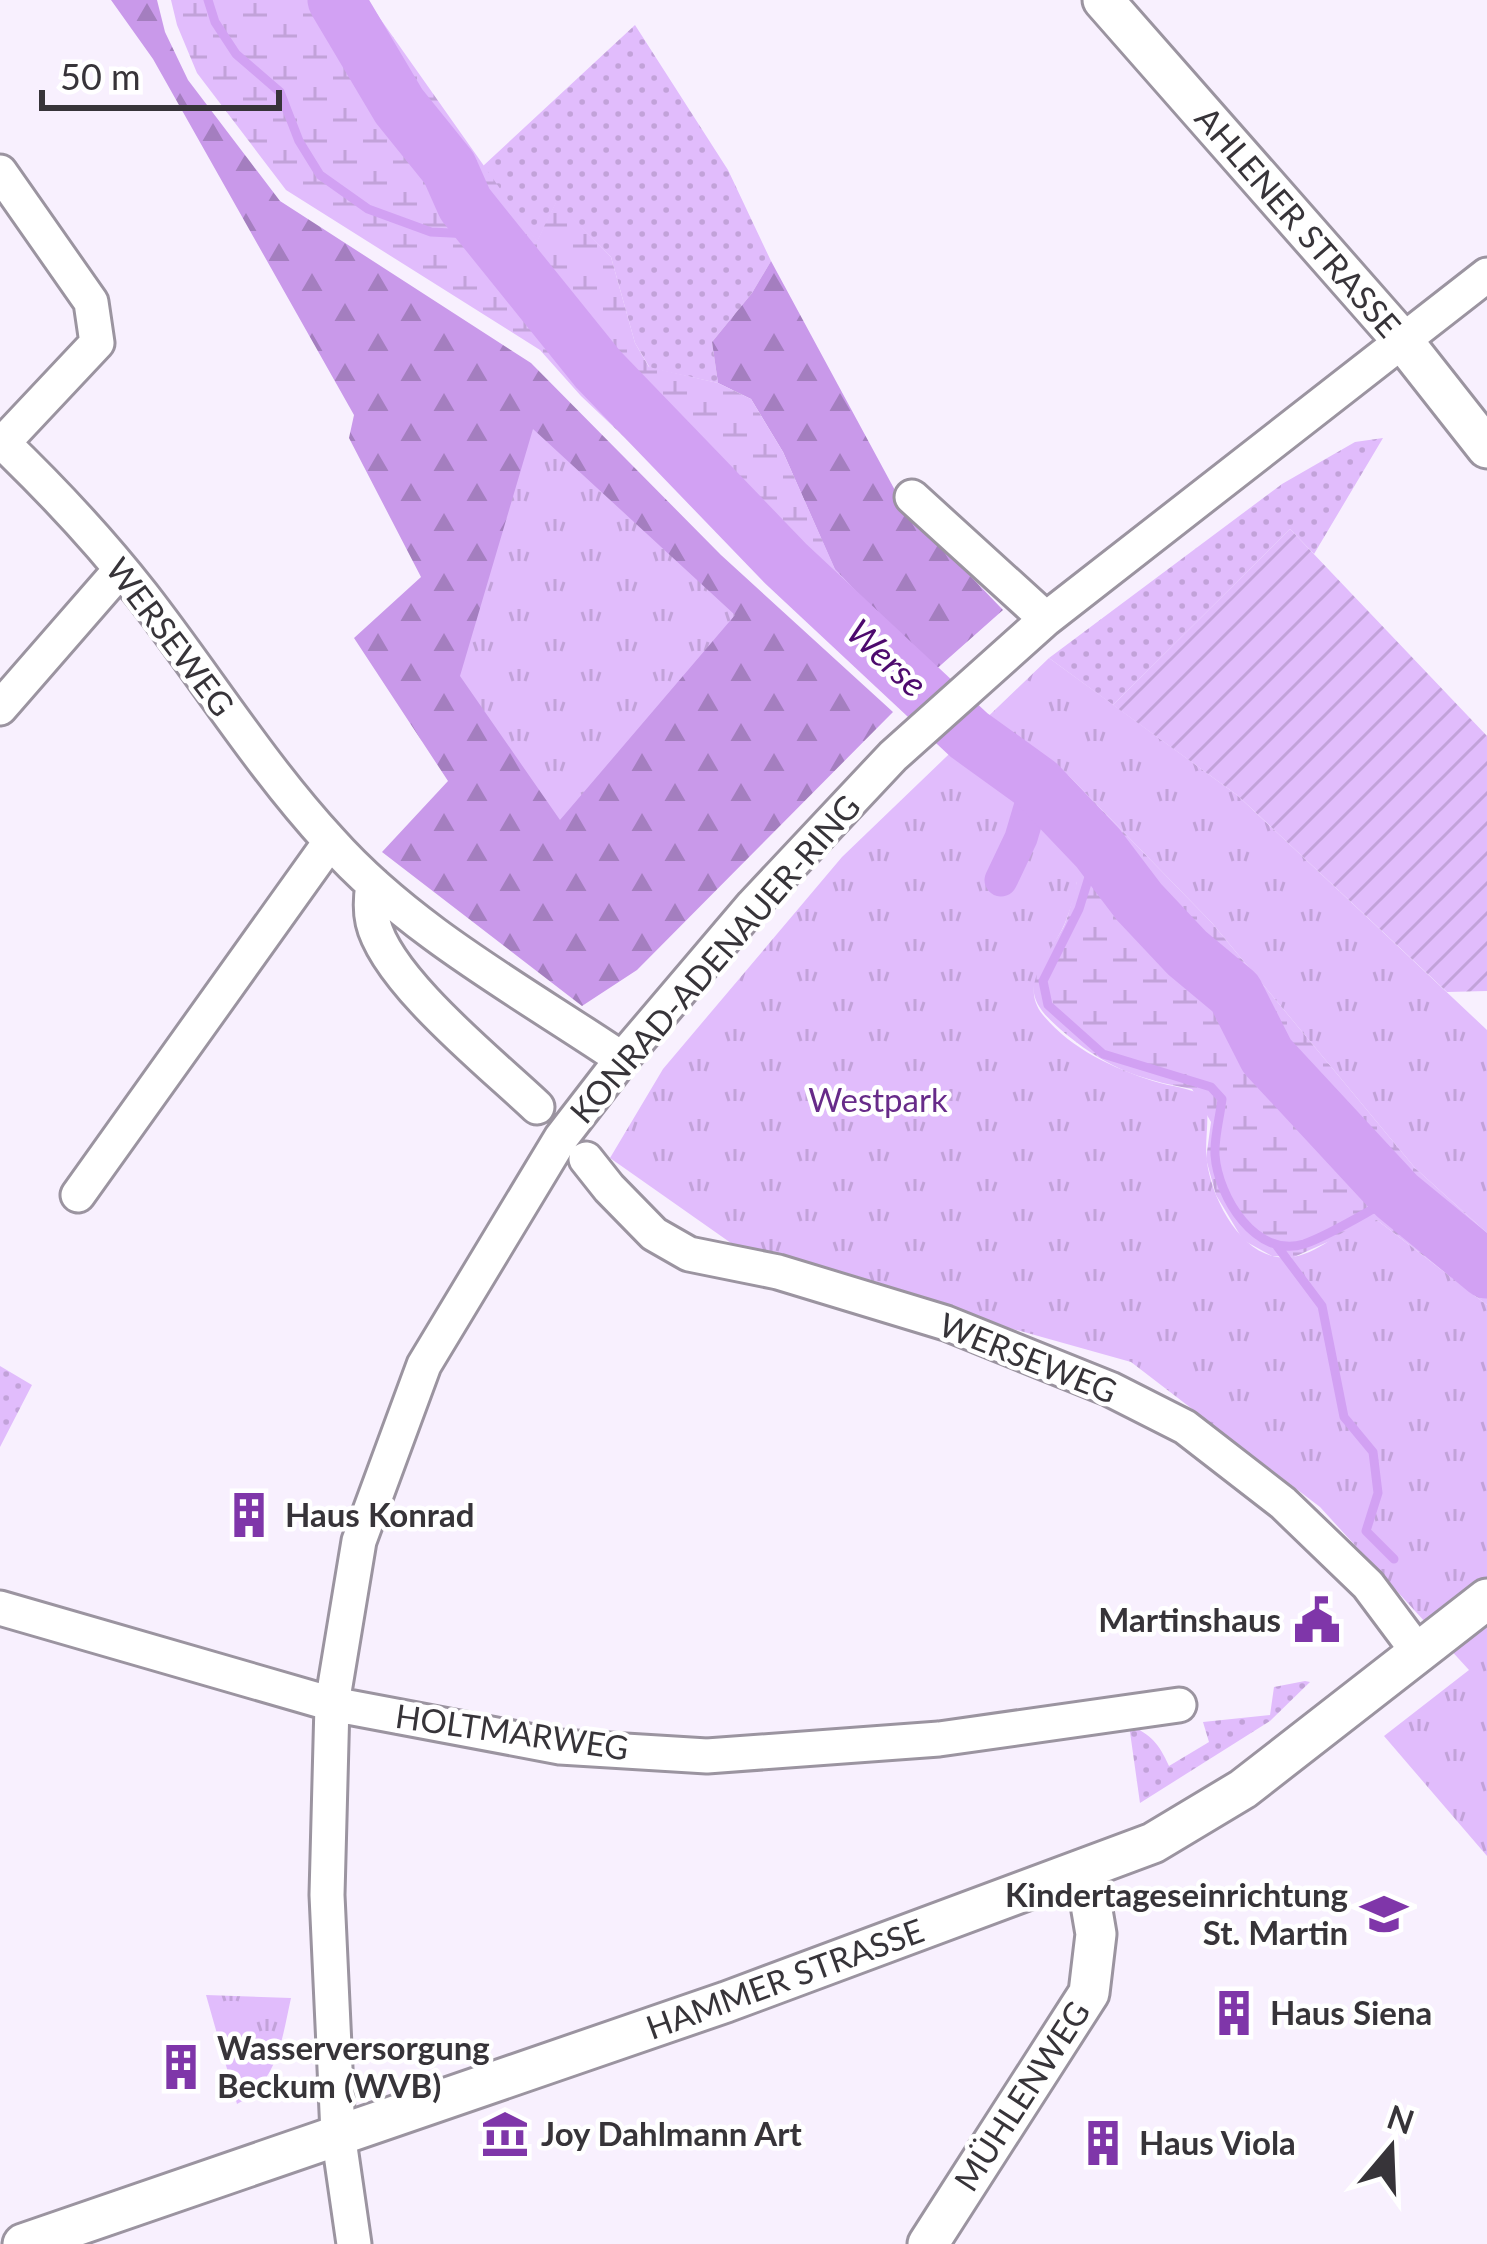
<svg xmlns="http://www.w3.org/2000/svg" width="1487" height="2244" font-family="Lato,sans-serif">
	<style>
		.grass { fill: url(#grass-dots) }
		.forest { fill: url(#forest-firs) }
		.wetland { fill: url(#wetland-marsh) }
		.park { fill: url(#park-tufts) }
		.garden { fill: url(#garden-furrows) }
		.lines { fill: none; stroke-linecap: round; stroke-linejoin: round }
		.stream { stroke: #d2a1f3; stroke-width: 9 }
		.canal { stroke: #d2a1f3; stroke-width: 33 }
		.river { stroke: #d2a1f3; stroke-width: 57 }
		.minor-casing { stroke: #9b94a0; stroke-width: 39 }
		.major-casing { stroke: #9b94a0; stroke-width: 45 }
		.minor { stroke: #fff; stroke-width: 33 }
		.major { stroke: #fff; stroke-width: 39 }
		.labels { text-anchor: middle; stroke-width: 9; stroke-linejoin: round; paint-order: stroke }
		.street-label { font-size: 33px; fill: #373439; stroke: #fff }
		.park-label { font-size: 33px; fill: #672b89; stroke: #fff }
		.poi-label { font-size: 33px; font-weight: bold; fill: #373439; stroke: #fff; text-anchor: start }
		.water-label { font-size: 36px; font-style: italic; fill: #4d0a6d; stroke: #fff }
	</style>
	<defs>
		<pattern id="grass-dots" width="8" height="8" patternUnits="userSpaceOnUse" patternTransform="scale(3)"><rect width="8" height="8" fill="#e1bcfc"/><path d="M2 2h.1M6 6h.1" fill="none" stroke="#c2a2d9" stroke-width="1.8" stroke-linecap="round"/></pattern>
		<pattern id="forest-firs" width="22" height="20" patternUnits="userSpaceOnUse" patternTransform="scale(3)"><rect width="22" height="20" fill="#c999ea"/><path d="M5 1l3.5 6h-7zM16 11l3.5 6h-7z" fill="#a47ebf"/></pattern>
		<pattern id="wetland-marsh" width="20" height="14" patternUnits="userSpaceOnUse" patternTransform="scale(3)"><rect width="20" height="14" fill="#e1bcfc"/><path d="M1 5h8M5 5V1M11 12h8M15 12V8" fill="none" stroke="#c2a2d9"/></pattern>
		<pattern id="park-tufts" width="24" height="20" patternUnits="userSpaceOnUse" patternTransform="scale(3)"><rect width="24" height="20" fill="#e1bcfc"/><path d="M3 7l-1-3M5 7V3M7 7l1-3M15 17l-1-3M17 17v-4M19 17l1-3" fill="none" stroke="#c2a2d9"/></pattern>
		<pattern id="garden-furrows" width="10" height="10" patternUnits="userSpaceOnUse" patternTransform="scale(3)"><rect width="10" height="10" fill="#e1bcfc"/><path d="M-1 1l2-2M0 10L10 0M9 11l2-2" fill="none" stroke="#c2a2d9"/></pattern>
	</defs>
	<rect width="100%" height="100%" fill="#f8f0fe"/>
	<!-- grass -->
	<path class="grass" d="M635,25L728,170L771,261L752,293L712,342L718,383L650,368L635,343L611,257L556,203L537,242L483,166Z
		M1383,438L1314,554L1290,529L1113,705L1049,658L1282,484L1355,442Z
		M0,1366L32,1385L0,1447Z
		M1305,1681L1310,1682L1270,1721L1140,1803L1129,1725C1152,1735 1159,1744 1169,1766L1209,1742L1203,1722L1270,1715L1274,1687Z"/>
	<!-- forest -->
	<path class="forest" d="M111,0H157L165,32L188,80L280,201L531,363L721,555L893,712L637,970L582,1006L382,852L448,781L354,638L421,577L349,438L354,415L153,59Z
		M771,261L904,507L1003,610L933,672L835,570L783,452L751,399L718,383L712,342L752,293Z"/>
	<!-- wetland -->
	<path class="wetland" d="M171,0H367L537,241L556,202L611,257L635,343L649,367L718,383L751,399L783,452L835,569L933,672L904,702L581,396L540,350L286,190L197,73L177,25Z
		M986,720L1003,736L1069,776L1212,923L1415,1168L1487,1233V1305L1377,1220L1294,1257L1272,1256L1243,1240L1216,1195L1206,1159L1211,1122L1192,1089C1136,1079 1103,1066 1060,1029C1043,1014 1027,998 1036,974C1042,957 1056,942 1064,926C1070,912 1073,896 1077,881L1036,817L1011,795L966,740Z"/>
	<!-- park -->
	<path class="park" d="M533,429L735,615L560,820L460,676Z
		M1049,658L1237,795L1487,1030V1233L1415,1168L1212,923L1069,776L1003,735L987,721L966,740L1009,778L1011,795L1035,817L1041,812C1090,832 1082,881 1065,923C1053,952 1017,983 1043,1015C1071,1049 1113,1068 1153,1081C1172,1087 1189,1087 1206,1097C1210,1122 1204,1141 1207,1162C1212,1201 1245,1265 1293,1257C1324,1252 1344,1223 1377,1220L1487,1305V1856L1384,1736L1469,1670L1320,1507L1131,1362L748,1255L610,1158L663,1069L842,857Z
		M206,1995L291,1998C282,2038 278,2083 237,2104Z"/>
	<!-- garden -->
	<path class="garden" d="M1290,529L1487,736V991L1447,992L1237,795L1113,705Z"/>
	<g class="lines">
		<!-- stream -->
		<path class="stream" d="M208,0L215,22L236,54L280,92L299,141L320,175L368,209L431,232L490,235
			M1098,848L1079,909L1043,981L1048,1005L1103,1054L1211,1087L1222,1099C1220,1117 1214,1137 1215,1155C1218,1197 1256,1259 1304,1244C1333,1234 1369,1210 1397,1196
			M1277,1246L1322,1306L1344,1417L1373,1452L1378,1493L1366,1531L1394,1559"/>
		<!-- canal -->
		<path class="canal" d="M1001,880L1021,838L1037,784"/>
		<!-- river -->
		<path class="river" d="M336,0L399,106L449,168L465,204L598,369L786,564L969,735L1037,784L1098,848L1139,902L1187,953L1235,993L1267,1056L1397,1196L1487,1270"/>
		<defs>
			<path id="minor" d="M0,172L91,302L97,343L3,443
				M0,440C50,488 99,540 142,595C205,676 260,765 330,841C410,931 523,992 622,1059
				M912,497L1046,619
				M0,708L121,569
				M373,884C371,897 370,909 373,922C386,980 493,1065 537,1107
				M586,1159L609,1188L654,1234L689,1254L778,1272L946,1323L1110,1389L1185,1427L1283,1503L1368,1585L1418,1652
				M78,1195L330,842
				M0,1608L332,1704L560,1747L707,1756L939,1739L1179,1705
				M354,2244L338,2133L327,1895L332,1704L359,1541L424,1365L561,1138L622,1059L753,905L893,756L1046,619L1487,275"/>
			<path id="major" d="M1103,0L1402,340L1487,448
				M23,2244L726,2002L1153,1843L1243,1789L1487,1599
				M928,2244L1089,1993L1096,1934L1085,1869"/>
		</defs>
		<!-- minor casing -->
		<use href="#minor" class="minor-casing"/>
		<!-- major casing -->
		<use href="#major" class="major-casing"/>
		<!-- minor -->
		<use href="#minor" class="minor"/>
		<!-- major -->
		<use href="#major" class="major"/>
	</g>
	<!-- icons -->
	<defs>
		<symbol id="building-bare" viewBox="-9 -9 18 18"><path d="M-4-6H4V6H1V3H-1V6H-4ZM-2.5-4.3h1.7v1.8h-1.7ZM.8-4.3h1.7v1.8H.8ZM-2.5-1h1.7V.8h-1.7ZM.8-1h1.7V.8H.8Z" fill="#7f36a9" stroke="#fff" stroke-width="2.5" paint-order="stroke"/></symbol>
		<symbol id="civic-bare" viewBox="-9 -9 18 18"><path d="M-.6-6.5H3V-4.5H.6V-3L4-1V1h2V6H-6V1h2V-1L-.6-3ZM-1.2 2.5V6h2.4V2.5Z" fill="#7f36a9" stroke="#fff" stroke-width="2.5" paint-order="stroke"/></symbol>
		<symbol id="school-bare" viewBox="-9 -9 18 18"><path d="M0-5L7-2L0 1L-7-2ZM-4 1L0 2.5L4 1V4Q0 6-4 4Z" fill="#7f36a9" stroke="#fff" stroke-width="2.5" paint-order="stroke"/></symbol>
		<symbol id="museum-bare" viewBox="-9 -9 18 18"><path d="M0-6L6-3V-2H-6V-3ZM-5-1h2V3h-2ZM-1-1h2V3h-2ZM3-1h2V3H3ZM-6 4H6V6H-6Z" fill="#7f36a9" stroke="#fff" stroke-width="2.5" paint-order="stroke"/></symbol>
	</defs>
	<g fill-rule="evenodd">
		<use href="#building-bare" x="216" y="1482" width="66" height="66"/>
		<use href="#civic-bare" x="1284" y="1587" width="66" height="66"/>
		<use href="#school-bare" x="1351" y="1881" width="66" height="66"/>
		<use href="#building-bare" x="1201" y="1980" width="66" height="66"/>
		<use href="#building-bare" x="148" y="2034" width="66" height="66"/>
		<use href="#museum-bare" x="472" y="2101" width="66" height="66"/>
		<use href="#building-bare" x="1070" y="2110" width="66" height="66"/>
	</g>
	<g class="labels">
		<!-- street labels -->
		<g class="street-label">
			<text transform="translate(1298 222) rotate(49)" y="12">AHLENER STRASSE</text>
			<text transform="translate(170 637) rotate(53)" y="12">WERSEWEG</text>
			<text transform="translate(715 959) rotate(-49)" y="12">KONRAD-ADENAUER-RING</text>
			<text transform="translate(1028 1358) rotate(22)" y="12">WERSEWEG</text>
			<text transform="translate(512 1732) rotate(8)" y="12">HOLTMARWEG</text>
			<text transform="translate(785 1979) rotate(-20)" y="12">HAMMER STRASSE</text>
			<text transform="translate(1022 2096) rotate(-57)" y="12">MÜHLENWEG</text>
		</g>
		<!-- park labels -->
		<g class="park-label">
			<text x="878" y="1112">Westpark</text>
		</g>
		<!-- poi labels -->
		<g class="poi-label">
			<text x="285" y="1527">Haus Konrad</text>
			<text x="1281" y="1632" text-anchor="end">Martinshaus</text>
			<text x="1348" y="1907" text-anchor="end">Kindertageseinrichtung<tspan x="1348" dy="38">St. Martin</tspan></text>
			<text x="1270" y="2025">Haus Siena</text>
			<text x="217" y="2060">Wasserversorgung<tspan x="217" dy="38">Beckum (WVB)</tspan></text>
			<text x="541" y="2146">Joy Dahlmann Art</text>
			<text x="1139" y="2155">Haus Viola</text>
		</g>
		<!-- water labels -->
		<g class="water-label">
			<text transform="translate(887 658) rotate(43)" y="13">Werse</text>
		</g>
	</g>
	<!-- north arrow -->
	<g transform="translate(1391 2148) rotate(19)" stroke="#ffffff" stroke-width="9" paint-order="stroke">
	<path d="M0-9L21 45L0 30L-21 45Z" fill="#373439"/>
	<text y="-18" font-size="33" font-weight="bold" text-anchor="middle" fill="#373439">N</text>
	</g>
	<!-- scale -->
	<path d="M42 90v18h237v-18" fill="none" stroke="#373439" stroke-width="6"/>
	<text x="60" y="90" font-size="36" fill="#373439" stroke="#ffffff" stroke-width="9" paint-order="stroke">50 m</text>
</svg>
